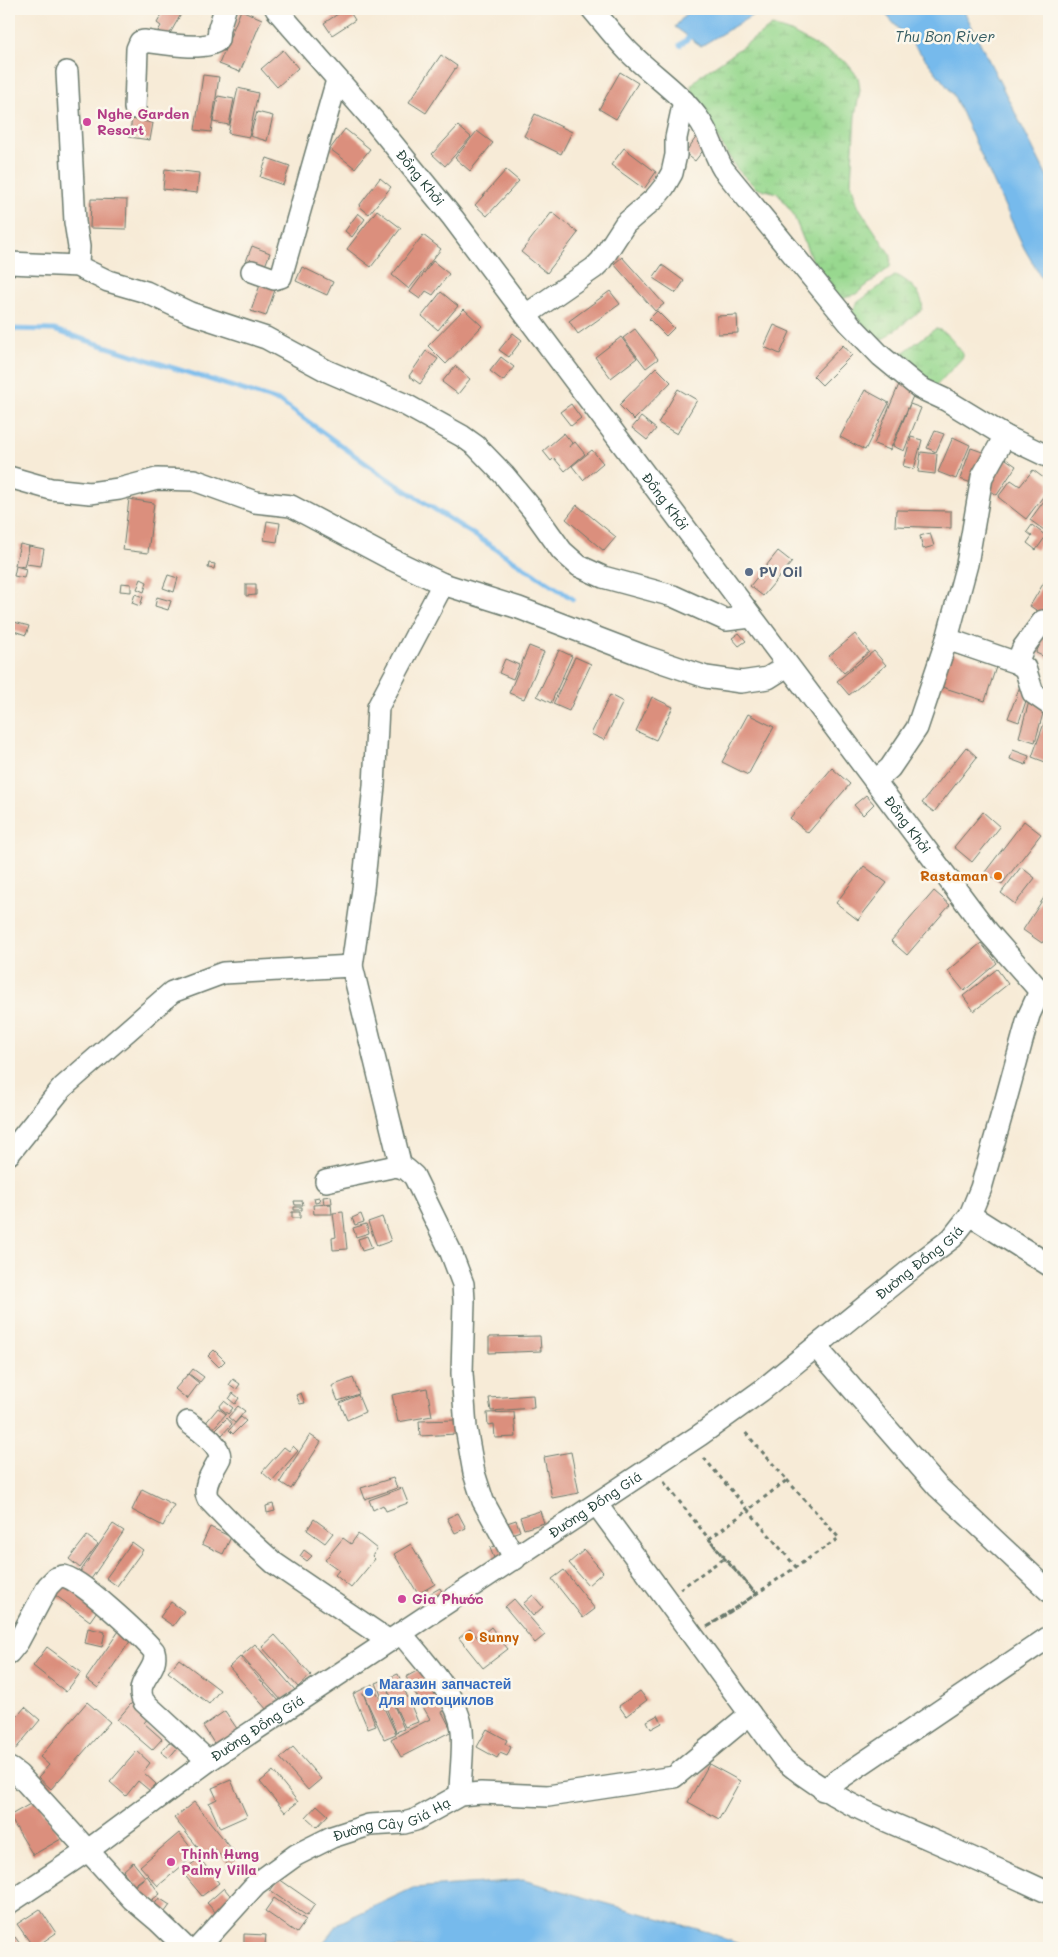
<svg xmlns="http://www.w3.org/2000/svg" width="1058" height="1957" font-family="Mali,sans-serif">
	<style>
		.wetland { fill: url(#wetland-marsh); stroke: #5c8a62 }
		.water { fill: #76baec; stroke: #4a7c90 }
		.lines { fill: none; stroke-linecap: round; stroke-linejoin: round }
		.stream { stroke: #76baec; stroke-width: 5 }
		.building { fill: #db8f7d }
		.minor-casing { stroke: #6b7a6d; stroke-width: 24 }
		.path { stroke: #6b7a6d; stroke-width: 3; stroke-dasharray: 4 4; stroke-linecap: butt }
		.minor { stroke: #fff; stroke-width: 21 }
		.hotel-dot { fill: #d1479c; stroke: #fbf7ec; stroke-width: 2 }
		.service-dot { fill: #5c6f8a; stroke: #fbf7ec; stroke-width: 2 }
		.food-dot { fill: #e8710a; stroke: #fbf7ec; stroke-width: 2 }
		.shop-dot { fill: #3f7fe0; stroke: #fbf7ec; stroke-width: 2 }
		.labels { text-anchor: middle; stroke-width: 5; stroke-linejoin: round; paint-order: stroke }
		.hotel-label { font-size: 14px; font-weight: bold; fill: #b23c85; stroke: #fbf7ec; text-anchor: start }
		.street-label { font-size: 14px; fill: #1f3d34; stroke: #fbf7ec }
		.service-label { font-size: 14px; font-weight: bold; fill: #4e5e75; stroke: #fbf7ec; text-anchor: start }
		.food-label { font-size: 14px; font-weight: bold; fill: #c56008; stroke: #fbf7ec; text-anchor: end }
		.shop-label { font-size: 14px; font-weight: bold; fill: #366cbe; stroke: #fbf7ec; text-anchor: start }
		.water-label { font-size: 15px; font-style: italic; fill: #355c62; stroke: #fbf7ec }
	</style>
	<defs>
		<pattern id="wetland-marsh" width="20" height="14" patternUnits="userSpaceOnUse" patternTransform="scale(1.25)"><rect width="20" height="14" fill="#98d88f"/><path d="M1 5h8M5 5V1M11 12h8M15 12V8" fill="none" stroke="#83ba7c"/></pattern>
	</defs>
	<rect width="100%" height="100%" fill="#fbf7ec"/>
	<filter id="ink" filterUnits="userSpaceOnUse"><feTurbulence type="fractalNoise" baseFrequency=".02" numOctaves="2"/><feDisplacementMap in="SourceGraphic" scale="10" xChannelSelector="R" yChannelSelector="G"/><feConvolveMatrix kernelMatrix="1 2 1 2 8 2 1 2 1" color-interpolation-filters="sRGB"/></filter>
	<filter id="wash" filterUnits="userSpaceOnUse"><feTurbulence type="fractalNoise" baseFrequency=".0096" numOctaves="4" result="noise"/><feDisplacementMap in="SourceGraphic" scale="20" xChannelSelector="R" yChannelSelector="G"/><feGaussianBlur stdDeviation="1.12" result="paint"/><feColorMatrix in="noise" values="0 0 0 0 0 0 0 0 0 0 0 0 0 0 0 0 0 1.4 0 .05"/><feComposite in="paint" operator="in"/></filter>
	<g filter="url(#wash)">
		<rect width="100%" height="100%" fill="#f7ebd7"/>
		<!-- wetland -->
		<path class="wetland" d="M772,26L791,32L846,62L858,77L860,90L855,116L851,182L858,206L891,256L890,267L856,294L839,300L817,273L793,214L778,193L756,188L736,168L694,99L691,85L700,76Z
			M896,275C909,281 925,295 922,310L883,339L876,340L852,312L858,302Z
			M935,329C946,329 955,345 963,353V357L934,388L897,357Z"/>
		<!-- water -->
		<path class="water" d="M690,9H759L758,12L701,46L675,27Z
			M881,9H963L1049,180V291L1024,248L953,94L923,56Z
			M523,1880L708,1932L749,1948H319L339,1923L413,1888Z"/>
		<g class="lines">
			<!-- stream -->
			<path class="stream" d="M680,45L693,34
				M9,329L54,330L281,402L379,473L573,599"/>
		</g>
		<g id="blocks">
			<!-- building -->
			<path class="building" d="M165,9H184L168,37L158,31L161,26L157,23Z
				M339,9H348L355,20L332,35L324,23L341,12Z
				M241,10L262,19L240,72L219,64Z
				M283,50L298,68L277,87L261,69Z
				M441,55L457,66L426,113L409,102Z
				M620,72L638,83L616,119L599,109Z
				M203,75L219,77L211,132L195,130Z
				M238,88L258,93L249,137L228,133Z
				M218,96L234,99L229,125L213,122Z
				M257,112L273,116L267,141L250,136Z
				M535,114L572,132L561,154L524,136Z
				M132,119L153,123L150,140L129,137Z
				M458,126L471,137L445,166L432,154Z
				M345,129L370,149L355,168L330,149Z
				M477,131L493,143L470,171L455,158Z
				M697,136L708,144L695,161L685,153Z
				M624,148L656,172L644,189L611,165Z
				M267,158L290,166L283,185L260,177Z
				M165,169L199,173L197,193L163,189Z
				M506,170L519,181L487,216L475,205Z
				M380,178L391,187L369,214L359,206Z
				M91,199L127,200L126,229L90,228Z
				M377,210L401,228L371,267L347,249Z
				M552,212L578,233L547,273L521,252Z
				M358,213L365,219L352,237L345,231Z
				M423,235L441,249L409,289L392,275Z
				M252,246L270,253L263,271L245,264Z
				M622,257L664,304L655,311L614,264Z
				M433,261L449,274L433,295L426,291L420,299L410,292Z
				M662,265L684,281L676,293L653,278Z
				M302,267L333,282L327,295L296,281Z
				M262,279L277,284L266,316L251,311Z
				M610,291L620,304L578,334L569,321Z
				M441,292L458,306L438,330L422,316Z
				M464,309L482,326L446,364L428,346Z
				M657,311L674,328L666,336L649,319Z
				M737,315L738,333L718,334L717,316Z
				M774,325L790,332L780,354L764,347Z
				M635,329L658,359L646,368L623,338Z
				M513,333L522,340L509,357L499,350Z
				M621,337L637,358L611,378L595,357Z
				M843,345L852,355L822,385L813,376Z
				M426,351L438,359L420,384L409,376Z
				M501,357L514,367L503,381L490,371Z
				M455,366L470,379L458,394L442,382Z
				M656,367L671,382L634,420L619,405Z
				M900,382L916,389L890,450L874,444Z
				M678,389L697,400L677,434L658,423Z
				M865,390L889,403L865,450L840,437Z
				M571,404L581,418L571,426L560,412Z
				M910,404L921,408L904,451L893,446Z
				M641,417L656,429L647,440L632,428Z
				M935,431L944,434L936,452L927,448Z
				M564,433L572,443L569,447L575,442L585,454L565,471L554,458L551,461L543,451Z
				M911,437L922,440L914,469L903,466Z
				M953,437L970,445L956,479L938,472Z
				M971,448L988,454L977,485L960,479Z
				M592,450L603,463L583,480L572,466Z
				M921,452L937,454L935,474L918,472Z
				M1003,457L1016,466L997,495L983,486Z
				M1033,470L1049,482V489L1026,519L998,497L1011,480L1020,486Z
				M1049,494V524L1044,530L1030,520Z
				M129,499L154,503L148,553L123,550Z
				M577,505L616,537L604,551L566,519Z
				M896,510L951,511V528L895,526Z
				M267,521L280,523L277,542L264,540Z
				M1032,525L1046,536L1036,550L1027,543L1032,536L1027,532Z
				M930,533L934,546L923,549L920,536Z
				M20,544L29,546L24,567L15,565Z
				M29,546L44,549L41,566L26,564Z
				M778,551L792,562L763,596L750,586Z
				M209,563L215,564L214,569L208,568Z
				M16,566L26,569L24,578L14,576Z
				M1049,574V609L1045,616L1030,606Z
				M168,575L178,578L174,592L163,588Z
				M141,579L147,582L144,592L137,589Z
				M121,583L131,584V592L120,591Z
				M246,584H256V595L246,596Z
				M135,594L143,597L140,606L132,603Z
				M157,597L171,601L168,610L155,606Z
				M14,622L29,626L26,635L11,630Z
				M739,633L746,641L739,646L732,638Z
				M855,634L869,652L844,673L829,656Z
				M1044,635L1049,637V659L1036,653Z
				M529,646L544,652L524,699L509,693Z
				M559,650L572,656L551,703L537,696Z
				M874,651L886,665L849,695L837,681Z
				M950,652L996,667L985,701L939,686Z
				M575,657L591,664L569,711L553,704Z
				M505,659L519,665L513,679L499,673Z
				M1020,686L1030,689L1019,722L1008,718Z
				M610,695L623,702L604,740L591,734Z
				M652,697L673,707L656,740L636,731Z
				M1030,698L1046,703L1035,742L1019,737Z
				M1049,709V761L1048,763L1032,757Z
				M748,714L774,727L748,775L722,762Z
				M966,747L977,757L934,812L922,803Z
				M1013,750L1029,756L1026,765L1010,759Z
				M832,768L850,784L808,833L790,818Z
				M866,795L874,804L863,815L854,805Z
				M983,812L1000,827L972,862L954,847Z
				M1024,821L1041,834L1002,884L985,872Z
				M864,866L887,883L858,920L836,903Z
				M1021,867L1035,878L1015,904L1001,893Z
				M1049,890V933L1042,943L1023,930Z
				M934,891L950,905L907,955L891,941Z
				M981,943L997,963L964,991L948,971Z
				M997,969L1008,984L974,1011L963,996Z
				M331,1196L332,1203L324,1204L323,1197Z
				M319,1197L320,1202L315,1203L314,1198Z
				M294,1201H302L303,1205H295Z
				M331,1204L332,1214H314L313,1205Z
				M294,1207H302V1210H294Z
				M292,1212H300V1218H292Z
				M343,1212L347,1249L333,1250L332,1238L336,1237L333,1213Z
				M361,1214L364,1222L355,1225L352,1218Z
				M382,1217L391,1241L377,1246L368,1222Z
				M366,1224L369,1233L356,1237L353,1228Z
				M367,1236L372,1248L362,1251L358,1239Z
				M540,1336L541,1351L489,1353V1337Z
				M214,1350L225,1361L219,1367L208,1356Z
				M193,1369L204,1377L200,1382L189,1374Z
				M188,1374L199,1383L187,1399L175,1389Z
				M353,1378L359,1394L338,1401L332,1386Z
				M233,1379L240,1384L236,1390L229,1385Z
				M427,1388L432,1416L398,1422L392,1395Z
				M233,1393L239,1398L235,1404L229,1399Z
				M301,1393L305,1403L300,1404L296,1395Z
				M358,1395L365,1412L347,1420L340,1403Z
				M533,1395L534,1408L491,1411L489,1398Z
				M224,1401L233,1408L228,1414L219,1407Z
				M238,1406L245,1411L235,1423L228,1417Z
				M218,1408L226,1414L211,1431L204,1425Z
				M514,1412L516,1437L495,1438L494,1424L488,1425L487,1413Z
				M241,1417L246,1421L233,1434L229,1430Z
				M227,1418L232,1424L222,1435L216,1429Z
				M456,1420V1434L420,1436L419,1421Z
				M310,1435L321,1442L291,1489L280,1482Z
				M293,1446L298,1451L272,1481L262,1472L284,1447L289,1451Z
				M571,1452L579,1493L552,1498L544,1457Z
				M393,1478L397,1488L365,1499L361,1488Z
				M402,1488L408,1503L386,1511L383,1505L373,1510L369,1500Z
				M142,1489L174,1505L163,1526L132,1510Z
				M273,1504L275,1511L267,1513L266,1506Z
				M540,1511L544,1523L524,1529L520,1517Z
				M458,1513L466,1528L455,1533L447,1518Z
				M314,1519L333,1533L325,1543L307,1530Z
				M516,1520L520,1531L506,1536L501,1525Z
				M113,1524L124,1531L89,1582L78,1575Z
				M210,1527L231,1537L223,1554L202,1544Z
				M358,1534L377,1549L372,1556L375,1559L351,1588L335,1575L339,1570L325,1560L343,1538L351,1544Z
				M87,1536L98,1544L80,1568L69,1559Z
				M132,1542L143,1550L117,1586L106,1578Z
				M411,1544L435,1584L418,1594L394,1554Z
				M500,1544L506,1558L496,1563L490,1548Z
				M304,1550L312,1556L307,1561L300,1556Z
				M584,1550L603,1572L588,1585L569,1563Z
				M564,1570L595,1609L583,1618L552,1579Z
				M66,1580L101,1605L90,1621L55,1595Z
				M440,1588L444,1596L430,1604L426,1596Z
				M533,1595L543,1607L533,1616L523,1604Z
				M514,1599L545,1635L535,1643L505,1607Z
				M171,1602L184,1611L173,1626L160,1617Z
				M491,1627L508,1649L483,1668L459,1638L470,1629L478,1638Z
				M88,1628L105,1632L102,1647L85,1643Z
				M121,1628L133,1637L98,1688L86,1679Z
				M275,1635L311,1675L298,1687L262,1647Z
				M255,1644L295,1690L282,1701L241,1656Z
				M47,1647L81,1672L66,1692L33,1666Z
				M240,1657L279,1701L268,1711L229,1667Z
				M179,1659L220,1690L209,1704L168,1672Z
				M424,1667L448,1709L442,1712L452,1731L401,1757L391,1739L430,1719L406,1677Z
				M398,1674L418,1722L405,1727L387,1689L404,1729L396,1732L376,1683Z
				M373,1684L396,1734L384,1739L363,1693L376,1726L368,1729L353,1694Z
				M640,1691L647,1700L626,1716L619,1706Z
				M136,1698L153,1712L144,1723L162,1739L152,1750L117,1720Z
				M87,1702L110,1722L51,1789L38,1777L49,1765L40,1757Z
				M25,1707L40,1720L9,1757V1726Z
				M225,1711L240,1733L217,1748L203,1726Z
				M658,1715L662,1723L651,1729L647,1721Z
				M487,1729L507,1740L505,1744L511,1747L507,1756L500,1753L497,1758L477,1747Z
				M169,1742L177,1748L169,1758L161,1752Z
				M293,1747L321,1779L308,1790L280,1758Z
				M137,1751L150,1763L143,1772L156,1784L150,1791L138,1781L126,1796L110,1782Z
				M709,1764L740,1781L719,1819L688,1802Z
				M273,1771L298,1802L285,1812L260,1782Z
				M231,1780L247,1816L220,1828L209,1803L217,1799L212,1788Z
				M37,1800L61,1839L33,1855L9,1816Z
				M194,1802L239,1858L229,1866L214,1848L205,1856L174,1818Z
				M317,1805L328,1815L317,1827L306,1817Z
				M179,1833L196,1854L158,1886L140,1866Z
				M199,1858L219,1883L202,1896L182,1872Z
				M133,1862L145,1877L134,1885L123,1871Z
				M147,1876L160,1894L146,1904L133,1887Z
				M279,1879L315,1904L307,1916L270,1891Z
				M224,1888L234,1900L217,1914L207,1903Z
				M159,1898L170,1905L162,1916L152,1908Z
				M274,1898L306,1920L297,1933L265,1911Z
				M40,1909L56,1933L34,1948L17,1924Z
				M244,1934L266,1935L265,1945L244,1944Z
				M15,1937L23,1948H9V1942Z"/>
		</g>
	</g>
	<g filter="url(#ink)">
		<use href="#blocks" fill-opacity="0" stroke="#6b7a6d" stroke-width="1"/>
		<g class="lines">
			<defs>
				<g id="minor">
					<path id="s1" d="M276,9L375,122L453,218L988,932L1040,991L1049,998"/>
					<path d="M592,9C604,23 616,39 629,52C652,75 679,92 698,118C710,134 713,152 723,169L850,324L881,356L920,388L946,400L1005,436L1049,457"/>
					<path d="M67,72L75,222L79,247L78,263L81,268L108,281L146,292L190,313L266,338L327,371L406,405L462,436L476,446L504,475L532,509L562,551L579,566L603,577L673,596L726,620L751,617"/>
					<path d="M135,108L137,49L140,42L144,41C160,43 206,52 218,40L219,28L225,9"/>
					<path d="M9,263L79,266"/>
					<path d="M252,271L274,279L281,277L337,80"/>
					<path d="M526,315L594,268L601,261L625,224L655,198L664,187L672,173L676,155V138L684,101"/>
					<path d="M9,477L51,489L90,493L119,489L157,479L194,480L255,502L291,506L391,559L443,584L519,608L644,656L706,677L741,682L768,678L787,666"/>
					<path d="M947,639L1017,663L1025,668L1033,693L1049,704"/>
					<path d="M1017,663L1023,648L1043,621"/>
					<path d="M875,781L890,768L917,728L947,639L967,564L982,477L1005,436"/>
					<path d="M352,966L363,889L374,786L378,707L443,584"/>
					<path d="M9,1154L62,1088L172,992L223,973L352,966L401,1167"/>
					<path d="M326,1181L396,1166L406,1169L414,1176L450,1250L463,1284L464,1301L462,1373L466,1428L474,1473L483,1501L515,1559"/>
					<path d="M970,1215L1049,1265"/>
					<path d="M816,1347L938,1487L1049,1591"/>
					<path d="M188,1422C198,1430 220,1443 220,1458C214,1470 201,1486 208,1499L241,1533L274,1563L389,1641"/>
					<path d="M597,1505L784,1760C829,1798 874,1816 927,1838C968,1856 1009,1874 1049,1893"/>
					<path d="M401,1633C422,1660 458,1695 462,1730C464,1751 460,1774 460,1795"/>
					<path d="M9,1653L18,1642L48,1586L56,1578L63,1576C80,1578 141,1636 154,1651C160,1671 132,1681 144,1702L208,1761"/>
					<path d="M9,1770L11,1769L19,1775L132,1899L158,1921L186,1948"/>
					<path d="M823,1790L1049,1637"/>
					<path id="s2" d="M9,1903L87,1851L208,1761L700,1435L761,1391L915,1266L952,1238L970,1215L981,1188L1005,1103L1029,1015L1040,991"/>
					<path id="s3" d="M198,1948L256,1884L296,1855L332,1837L369,1825L404,1823L415,1820L460,1795L481,1793L548,1796L674,1777L750,1714"/>
				</g>
			</defs>
			<!-- minor casing -->
			<use href="#minor" class="minor-casing"/>
			<!-- path -->
			<path class="path" d="M704,1458L748,1510L787,1480L744,1431
				M787,1480L839,1538L796,1567
				M664,1482L724,1558L756,1594L707,1627
				M680,1589L724,1558
				M709,1626L796,1567L748,1510L709,1539L756,1594"/>
			<!-- minor -->
			<use href="#minor" class="minor"/>
		</g>
	</g>
	<!-- markers -->
	<g class="hotel-dot">
		<circle cx="87" cy="122" r="5"/>
		<circle cx="402" cy="1599" r="5"/>
		<circle cx="171" cy="1862" r="5"/>
	</g>
	<circle class="service-dot" cx="749" cy="572" r="5"/>
	<g class="food-dot">
		<circle cx="998" cy="876" r="5"/>
		<circle cx="469" cy="1637" r="5"/>
	</g>
	<circle class="shop-dot" cx="369" cy="1692" r="5"/>
	<g class="labels">
		<!-- hotel labels -->
		<g class="hotel-label">
			<text x="97" y="119">Nghe Garden<tspan x="97" dy="16">Resort</tspan></text>
			<text x="412" y="1604">Gia Phước</text>
			<text x="181" y="1859">Thịnh Hưng<tspan x="181" dy="16">Palmy Villa</tspan></text>
		</g>
		<!-- street labels -->
		<g class="street-label">
			<text dy="5" stroke="none"><textPath href="#s1" startOffset="222">Đồng Khởi</textPath></text>
			<text dy="5" stroke="none"><textPath href="#s1" startOffset="628">Đồng Khởi</textPath></text>
			<text dy="5" stroke="none"><textPath href="#s1" startOffset="1032">Đồng Khởi</textPath></text>
			<text dy="5" stroke="none"><textPath href="#s2" startOffset="1114">Đường Đồng Giá</textPath></text>
			<text dy="5" stroke="none"><textPath href="#s2" startOffset="709">Đường Đồng Giá</textPath></text>
			<text dy="5" stroke="none"><textPath href="#s2" startOffset="304">Đường Đồng Giá</textPath></text>
			<text dy="5" stroke="none"><textPath href="#s3" startOffset="239">Đường Cây Giá Hạ</textPath></text>
		</g>
		<!-- service labels -->
		<g class="service-label">
			<text x="759" y="577">PV Oil</text>
		</g>
		<!-- food labels -->
		<g class="food-label">
			<text x="988" y="881">Rastaman</text>
			<text x="479" y="1642" text-anchor="start">Sunny</text>
		</g>
		<!-- shop labels -->
		<g class="shop-label">
			<text x="379" y="1689">Магазин запчастей<tspan x="379" dy="16">для мотоциклов</tspan></text>
		</g>
		<!-- water labels -->
		<g class="water-label">
			<text x="945" y="42">Thu Bon River</text>
		</g>
	</g>
	<!-- margin -->
	<rect width="1058" height="1957" fill="none" stroke="#fbf7ec" stroke-width="30"/>
</svg>
